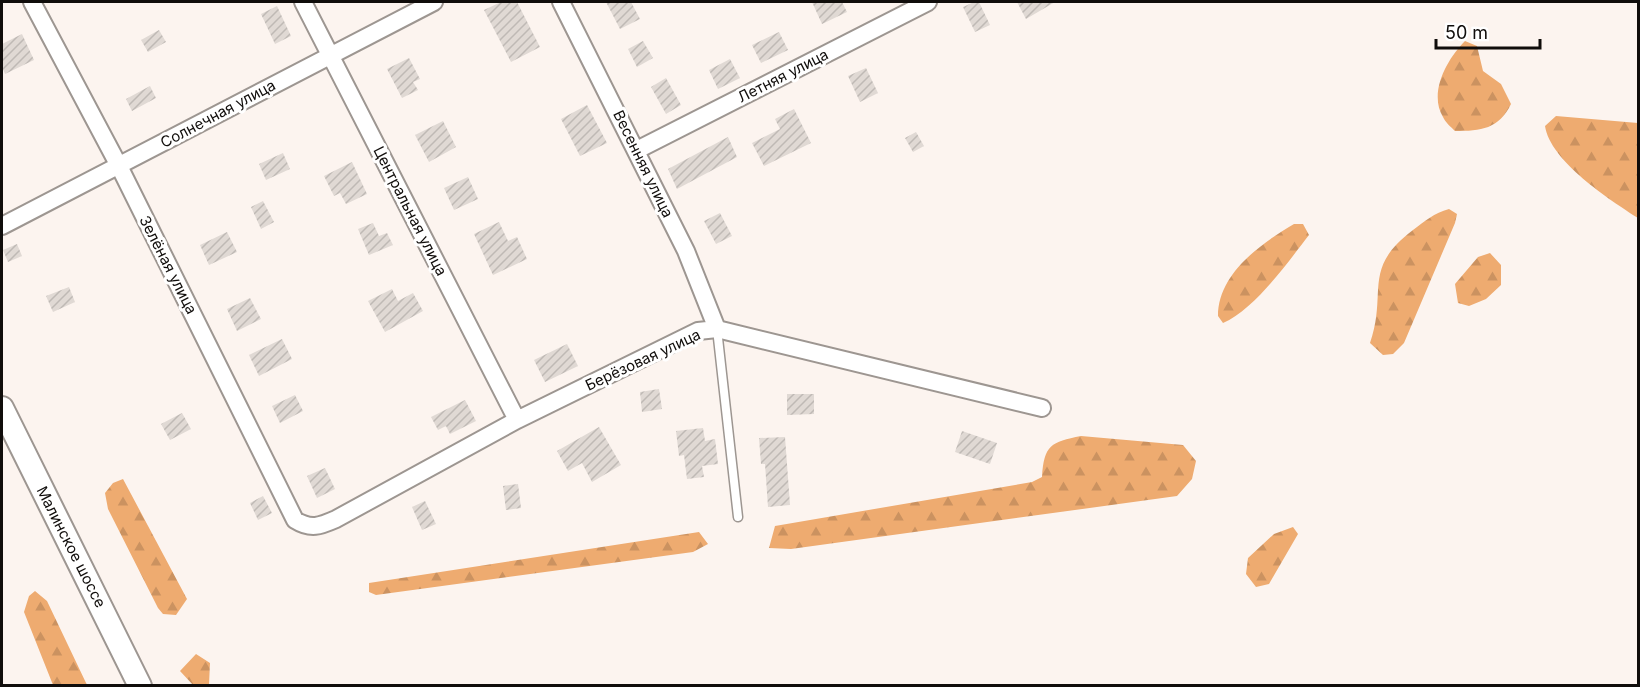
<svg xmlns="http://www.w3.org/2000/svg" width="1640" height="687" font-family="Inter,sans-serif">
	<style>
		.forest { fill: url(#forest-firs) }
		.building { fill: url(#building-hatch) }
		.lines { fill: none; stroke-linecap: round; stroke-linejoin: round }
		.service-casing { stroke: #9d9691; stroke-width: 11 }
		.minor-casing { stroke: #9d9691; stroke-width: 20 }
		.secondary-casing { stroke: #9d9691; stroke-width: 26 }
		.service { stroke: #fff; stroke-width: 8 }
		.minor { stroke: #fff; stroke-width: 16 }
		.secondary { stroke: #fff; stroke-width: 22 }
		.labels { text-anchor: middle; stroke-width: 6; stroke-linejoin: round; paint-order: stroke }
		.street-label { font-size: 15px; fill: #100d0b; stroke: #fff }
	</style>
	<defs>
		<pattern id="forest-firs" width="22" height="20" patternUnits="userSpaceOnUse" patternTransform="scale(1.5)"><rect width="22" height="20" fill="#eeab70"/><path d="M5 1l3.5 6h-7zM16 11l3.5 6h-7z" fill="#cb9260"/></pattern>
		<pattern id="building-hatch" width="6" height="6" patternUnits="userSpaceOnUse" patternTransform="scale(1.5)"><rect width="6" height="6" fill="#e0d9d4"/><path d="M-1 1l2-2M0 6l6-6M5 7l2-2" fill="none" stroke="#bfb9b5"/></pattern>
	</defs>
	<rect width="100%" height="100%" fill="#fcf4ef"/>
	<!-- forest -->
	<path class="forest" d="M1465,41L1477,46L1483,71L1501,84L1511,104C1499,129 1481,131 1455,131C1451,127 1445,122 1443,117C1428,92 1448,58 1465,41Z
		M1556,116L1638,123V218C1610,200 1550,161 1545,126Z
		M1449,209L1457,214L1455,223L1404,343L1393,354L1383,355L1370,343C1388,292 1361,269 1413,230C1425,221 1434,213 1449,209Z
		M1294,224H1303L1309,235C1288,262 1255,309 1223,323L1218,316C1218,274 1260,244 1294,224Z
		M1490,253L1501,265V285L1486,299L1469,306L1458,303L1455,284L1478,257Z
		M1081,436L1183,445L1196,461L1192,479L1177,496L791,549L769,548L775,526L1032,482L1042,477C1044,445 1051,442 1081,436Z
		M123,479L187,599L176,615L163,614L158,608L108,509L105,493L113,483Z
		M1293,527L1298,534L1269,584L1256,587L1246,574L1248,558L1274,534Z
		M699,532L708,544L693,552L376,595L369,592V583Z
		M35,591L47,601L87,685H53L24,612L29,596Z
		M196,654L210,663L209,685H193L180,671Z"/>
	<!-- building -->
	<path class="building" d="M501,2H517L540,47L511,62L484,10Z
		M606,2H631L640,19L620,29Z
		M812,2H842L847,12L822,24Z
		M974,2H979L990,25L975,32L963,7Z
		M1017,2H1055L1026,19Z
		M277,6L291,36L275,44L261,14Z
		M159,30L166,42L148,52L141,40Z
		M779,32L788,50L761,63L752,45Z
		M22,34L34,60L5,74L2,67V44Z
		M643,41L653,58L637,67L628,49Z
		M409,58L420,79L413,82L418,90L402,98L387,69Z
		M730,59L740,78L718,89L709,70Z
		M866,68L878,93L860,102L848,76Z
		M666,78L681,105L666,114L651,87Z
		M150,86L156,98L132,111L126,99Z
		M587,105L607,143L580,156L561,119Z
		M794,109L811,143L764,166L752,143L780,129L775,119Z
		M443,121L456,147L429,162L415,135Z
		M916,132L924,146L913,152L905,138Z
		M728,137L737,157L677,189L668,169Z
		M283,153L290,169L266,180L259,164Z
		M352,162L367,194L346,204L340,193L334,196L324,176Z
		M468,177L478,199L454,210L444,188Z
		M263,201L274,222L261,229L251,207Z
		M720,213L732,236L716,244L704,221Z
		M499,222L508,241L517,237L527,259L493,275L474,234Z
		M373,223L379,236L387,233L393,245L369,255L358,229Z
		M227,232L237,252L209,265L200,245Z
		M17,244L22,256L8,262L3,250Z
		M69,287L75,302L53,312L46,296Z
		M392,289L398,301L413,293L423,311L385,332L368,301Z
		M250,298L261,319L237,331L227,309Z
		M282,339L292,359L259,376L249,355Z
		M567,344L578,366L545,382L534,360Z
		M659,389L662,409L642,412L640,392Z
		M787,394H814V414L787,415Z
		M295,395L303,411L280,423L272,406Z
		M465,400L476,421L450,434L446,426L438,430L431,417Z
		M182,413L191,429L170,440L161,424Z
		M599,427L621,465L592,482L582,463L568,471L557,451Z
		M703,428L705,441L715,439L718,464L702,466L704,477L687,479L684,455L679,456L676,431Z
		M962,431L997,443L990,464L955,452Z
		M785,437L790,505L768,507L765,464H761L759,438Z
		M325,468L335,489L317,498L307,476Z
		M518,484L521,508L506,510L503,486Z
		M263,496L272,513L258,520L250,503Z
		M425,501L436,524L422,530L412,507Z"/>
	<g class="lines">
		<defs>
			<path id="service" d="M717,329L738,517"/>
			<path id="minor" d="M32,2L119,166L295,520C311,530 320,526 336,519L517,420L698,331L717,329L1042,408
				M303,2L517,420
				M561,2L686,251L717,329
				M637,150L928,2
				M2,226L434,2"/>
			<path id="secondary" d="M2,408L140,686"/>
		</defs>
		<!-- service casing -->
		<use href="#service" class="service-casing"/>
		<!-- minor casing -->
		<use href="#minor" class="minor-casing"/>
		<!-- secondary casing -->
		<use href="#secondary" class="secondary-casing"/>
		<!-- service -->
		<use href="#service" class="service"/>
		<!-- minor -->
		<use href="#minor" class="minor"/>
		<!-- secondary -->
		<use href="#secondary" class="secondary"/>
	</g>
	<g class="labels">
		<!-- street labels -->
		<g class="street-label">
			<text transform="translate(783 76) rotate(-27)" y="5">Летняя улица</text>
			<text transform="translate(218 114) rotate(-28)" y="5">Солнечная улица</text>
			<text transform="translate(643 164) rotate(64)" y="5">Весенняя улица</text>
			<text transform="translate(410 211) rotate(63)" y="5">Центральная улица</text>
			<text transform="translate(168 265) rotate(63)" y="5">Зелёная улица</text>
			<text transform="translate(643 360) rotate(-25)" y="5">Берёзовая улица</text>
			<text transform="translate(71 547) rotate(63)" y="5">Малинское шоссе</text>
		</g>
	</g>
	<!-- border -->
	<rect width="1640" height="687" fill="none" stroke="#100d0b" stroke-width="6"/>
	<!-- scale -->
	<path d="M1436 39v9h104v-9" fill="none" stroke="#100d0b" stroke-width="3"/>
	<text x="1445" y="39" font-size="18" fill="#100d0b" stroke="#ffffff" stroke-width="4.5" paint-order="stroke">50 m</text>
</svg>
